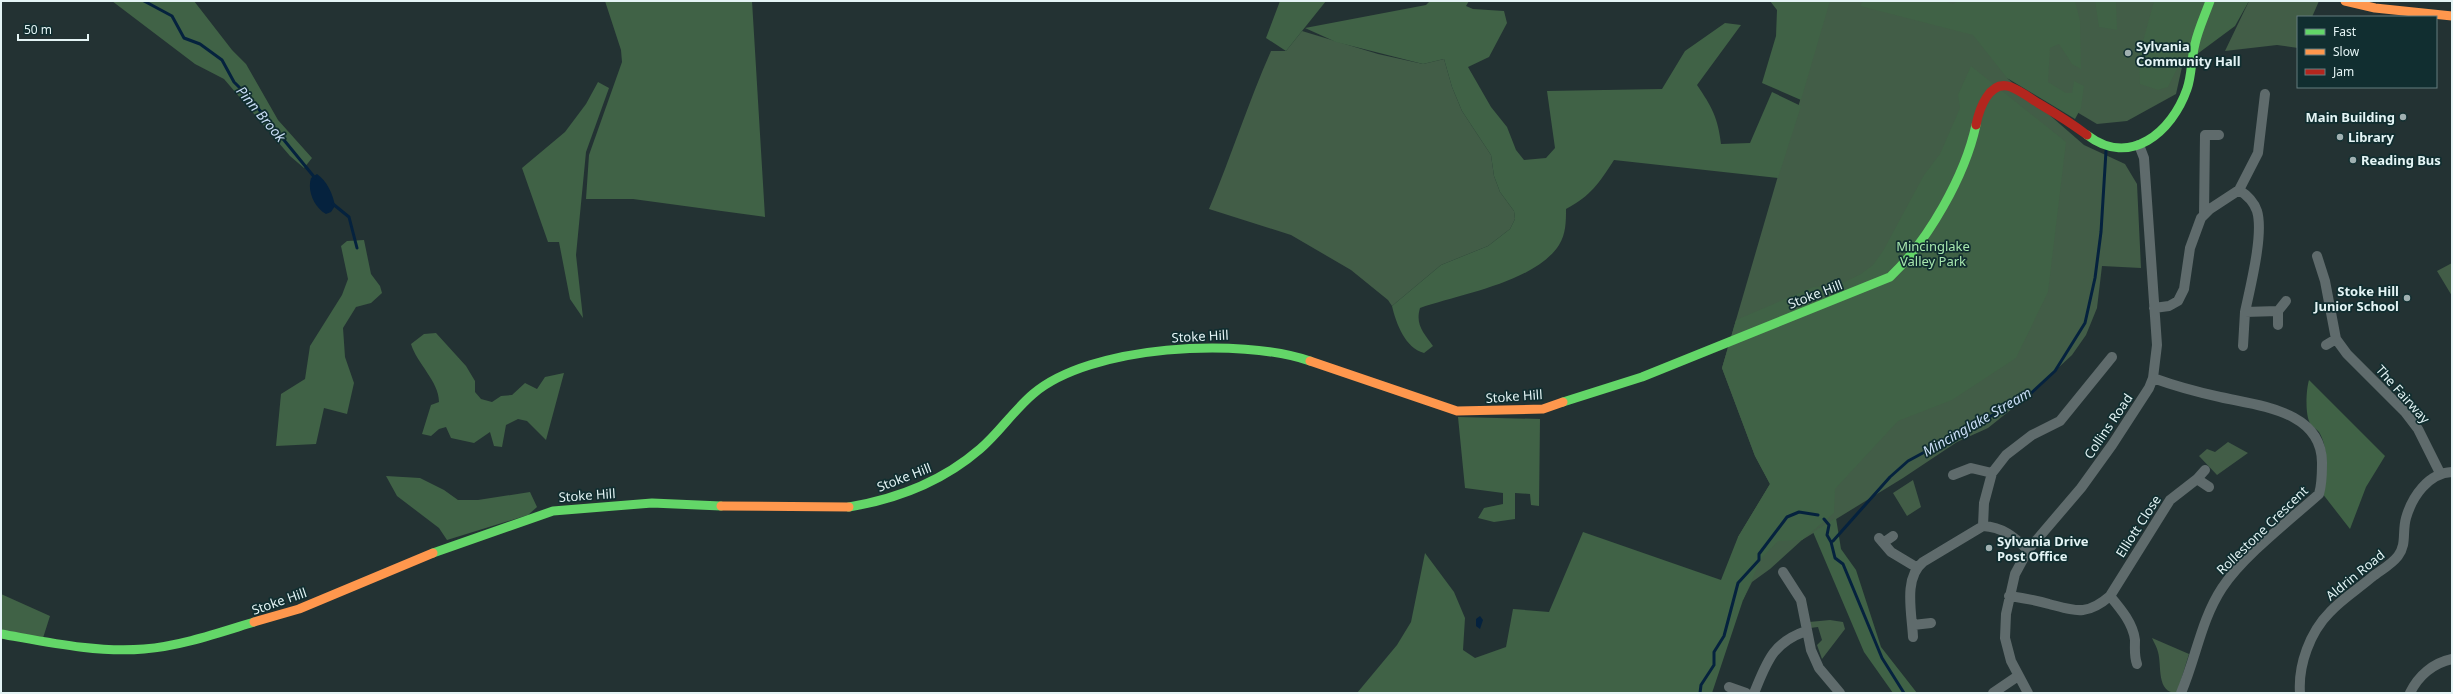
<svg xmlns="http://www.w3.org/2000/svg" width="2453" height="694" font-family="'Noto Sans',sans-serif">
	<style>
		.green { fill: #425d47 }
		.forest { fill: #406246 }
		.water { fill: #05223e }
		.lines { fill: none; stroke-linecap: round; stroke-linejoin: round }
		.stream { stroke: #05223e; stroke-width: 3 }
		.street { stroke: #5f6b6c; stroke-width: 10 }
		.fast { stroke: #63d668; stroke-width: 9 }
		.slow { stroke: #ff974d; stroke-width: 9 }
		.jam { stroke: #b3261e; stroke-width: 9 }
		.poi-dot { fill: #a0b0b1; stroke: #112e30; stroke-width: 1.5 }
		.labels { text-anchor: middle; stroke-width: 3.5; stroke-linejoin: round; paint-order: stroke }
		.poi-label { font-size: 13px; font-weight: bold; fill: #e4f4f5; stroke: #112e30; text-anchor: start }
		.park-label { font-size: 13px; fill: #a7e6ae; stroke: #112e30 }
		.street-label { font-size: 13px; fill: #e4f4f5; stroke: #112e30 }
		.water-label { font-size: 14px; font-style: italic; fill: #c9ddf5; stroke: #112e30 }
	</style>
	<rect width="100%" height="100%" fill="#233233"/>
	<!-- green -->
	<path class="green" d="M1829,1H2202L2188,40L2176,94L2127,121L2097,124L2070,108L2007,78L2084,145L2125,164L2137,184L2141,268L2102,266L2097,308L2086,335L2072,355L2028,396L1988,428L1957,442L1903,478L1802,540L1770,569L1752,582L1743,600L1738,537L1770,484L1755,456L1722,368Z
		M2249,1H2319L2312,17H2298V48L2277,45L2225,51Z
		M1302,31L1378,54L1423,64L1444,59L1452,87L1462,111L1491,155L1494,176L1500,192L1514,211L1515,219L1510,229L1488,246L1441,265L1392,306L1388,300L1351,270L1291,235L1209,209C1231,157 1248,103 1271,51H1286Z
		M2452,263V296L2437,271Z
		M2228,442L2248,453L2217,475L2199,456L2207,449L2215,452Z
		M1913,480L1921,507L1907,516L1893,493Z
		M1830,620L1843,622L1845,629L1822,659L1817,645L1822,640L1818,627L1810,628L1809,622Z
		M2152,638L2189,654L2177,693C2156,693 2162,666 2158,652C2157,647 2154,643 2152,638Z"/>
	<!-- forest -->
	<path class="forest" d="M112,1H194L232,50L246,64L278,120L312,158L304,168L290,156L224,79L195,64Z
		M605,1H752L765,217L633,199H586L589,155L622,62L621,50Z
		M1280,1H1326L1286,51L1266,38Z
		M1430,1H1469L1466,6L1473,9L1504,11L1507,23L1489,57L1468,67L1491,107L1507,127L1516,150L1524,160L1546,158L1555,148L1547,91L1662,89L1685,51L1725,23L1741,25L1697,85C1712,107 1718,118 1721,144L1750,143L1772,92L1801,106L1778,178L1614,160C1599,183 1591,196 1566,209C1566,221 1566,234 1559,245C1535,282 1461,294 1420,308C1415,325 1424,333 1433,346L1424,353C1405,348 1396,323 1392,306L1441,265L1488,246L1510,229L1515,219L1514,211L1500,192L1494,176L1491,155L1462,111L1452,87L1444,59L1423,64L1336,42L1305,28L1426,5Z
		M1770,1H1830L1801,100L1762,83L1776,36L1777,10Z
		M1863,1H1944L1953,4L1958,1H2075L2080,21L2081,69L2072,64L2059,44L2050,48L2048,82L2066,93H2072L2074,81L2084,86L2081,108L2075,119L2007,78L1973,35L1860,6Z
		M2095,1H2116L2117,30L2099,27Z
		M2154,1H2249L2235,26L2177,69L2168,87L2158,90L2140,84L2139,56Z
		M1971,66L2066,142L2048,292L2016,358L1952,400L1898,421L1835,489L1834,513L1802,540L1778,541L1761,559L1743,600L1712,693H1357L1397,645L1411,622L1425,553L1454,592L1465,618L1463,650L1475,658L1506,647L1513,609L1549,612L1583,532L1721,580L1738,537L1770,484L1755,456L1722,368L1736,320L1813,287L1838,285L1861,274L1873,265L1883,251L1924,175L1940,154L1960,108L1958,95Z
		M598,82L609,88L586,152L576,255L583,318L570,299L559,242H548L522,168L565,132L586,104Z
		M364,240L371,274L380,286L382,293L371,303L356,307L343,328L345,357L354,383L347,414L324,408L316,444L276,446L281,394L305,379L310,346L342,295L348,279L341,246L347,241Z
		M436,333L466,366L475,381V392L481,399L492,402L501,396L512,395L525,383L537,389L545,377L564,373L546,440L527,421L518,419L506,425L502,447L494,446L490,432L474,443L451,438L446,427L439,429L431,436L422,434L431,405L439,402C439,381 417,364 411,344L424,334Z
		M2309,380L2385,456L2366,487L2350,529L2322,493C2327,477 2329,448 2319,432C2317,429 2312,427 2310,423C2305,415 2306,390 2309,380Z
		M1458,417L1540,419L1539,506L1531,505L1530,494L1515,493V519L1494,522L1478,518L1484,508L1503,504V493L1465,488Z
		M386,476L420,478L444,490L458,500H478L530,492L537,507L528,515L447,540L439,528L397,496Z
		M1836,518L1841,549L1856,570L1881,647L1917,693H1893L1864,652L1813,532Z
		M1,594L50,616L43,638L1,630Z"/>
	<!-- water -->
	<path class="water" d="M317,174C327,181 333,194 335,206L331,212L326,214C314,207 307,191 311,178Z
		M1480,616L1483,620L1480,629L1476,626V619Z"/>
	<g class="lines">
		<!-- stream -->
		<path class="stream" d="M144,1L172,16L184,38L200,44L222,60L234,82L248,96L315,178
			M333,204L349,217L357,248
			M1824,519L1829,525L1827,535L1831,542L1833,541L1890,477L1908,461L2028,396L2055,371L2085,323L2095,278L2101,232L2106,151
			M1831,542L1835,558L1843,564L1882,658L1904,693
			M1700,693L1701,685L1714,665V652L1724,636L1738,583L1759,560V554L1787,517L1799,512L1818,515"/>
		<!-- street -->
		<path class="street" d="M2239,190C2247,195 2254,202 2257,211C2264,234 2250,288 2245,312L2278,311L2286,301
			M2204,215L2205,135H2219
			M2317,256L2325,281L2336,339L2347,354L2405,412L2418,429L2440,473
			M2154,308L2169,306L2178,301L2184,289L2190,248L2201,218L2210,209L2239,190L2258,153L2265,94
			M2278,325V311
			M2326,345L2336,339
			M2243,346L2245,312
			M2153,378C2175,386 2197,392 2220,397C2260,406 2323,411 2322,464C2322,475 2322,484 2319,494C2290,520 2243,556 2222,588C2201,620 2196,658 2181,693
			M1953,475L1971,468L1992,473
			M2197,479L2209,487
			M1983,526L1984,503L1992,473L2006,455L2032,435L2060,421L2112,357
			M1879,538L1891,552L1916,567
			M1883,543L1893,536
			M1783,572L1801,600L1811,650L1819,668L1840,693
			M2009,596C2023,598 2036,600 2049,604C2076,611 2087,616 2110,596L2170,500L2197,479L2205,470
			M2110,596C2120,608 2133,623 2135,640C2135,649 2134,656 2137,664
			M1913,625L1931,623
			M1913,637C1912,614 1903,578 1923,562L1983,526C2003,527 2014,537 2028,550
			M1729,687L1746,693
			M1754,693C1767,662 1772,643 1806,631
			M1993,693L2018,676
			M2028,693L2011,661L2005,638L2006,614L2015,574L2028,550L2081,488L2112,445L2149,388L2153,378L2157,345L2144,158L2139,145
			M2300,693C2298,665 2310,632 2330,612C2342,599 2358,589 2372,577C2381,570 2391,565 2398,556C2407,544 2402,532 2406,518C2412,497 2428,473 2452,472
			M2410,693C2418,676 2433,663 2452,659"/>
		<!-- fast -->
		<path class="fast" d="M2087,135C2130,168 2172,132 2187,89C2192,75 2191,59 2195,44C2198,30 2205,15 2210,1
			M1563,402L1642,377L1890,277C1928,241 1965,176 1976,125
			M849,507C897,499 943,481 980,449C999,433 1013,411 1033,394C1090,345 1240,337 1310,361
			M433,553L553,511L652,503L721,506
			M1,634C47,642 97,653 144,649C181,646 218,633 254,622"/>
		<!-- slow -->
		<path class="slow" d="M2345,1L2375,8L2452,16
			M1310,361L1457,411L1543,409L1563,402
			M721,506L849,507
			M254,622L299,609L433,553"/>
		<!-- jam -->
		<path class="jam" d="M1976,125C1979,110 1989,79 2011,87C2021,91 2030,98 2038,103C2055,113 2071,123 2087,135"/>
	</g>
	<!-- markers -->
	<g class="poi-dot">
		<circle cx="2128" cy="53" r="4"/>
		<circle cx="2403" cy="117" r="4"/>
		<circle cx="2340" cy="137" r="4"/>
		<circle cx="2353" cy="160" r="4"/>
		<circle cx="2407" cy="298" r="4"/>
		<circle cx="1989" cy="548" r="4"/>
	</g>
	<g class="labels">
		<!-- poi labels -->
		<g class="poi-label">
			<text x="2136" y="51">Sylvania<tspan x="2136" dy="15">Community Hall</tspan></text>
			<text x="2395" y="122" text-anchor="end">Main Building</text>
			<text x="2348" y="142">Library</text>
			<text x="2361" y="165">Reading Bus</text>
			<text x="2399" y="296" text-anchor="end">Stoke Hill<tspan x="2399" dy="15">Junior School</tspan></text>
			<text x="1997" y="546">Sylvania Drive<tspan x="1997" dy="15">Post Office</tspan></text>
		</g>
		<!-- park labels -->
		<g class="park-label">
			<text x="1933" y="251">Mincinglake<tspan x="1933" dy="15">Valley Park</tspan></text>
		</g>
		<!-- street labels -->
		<g class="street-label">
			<text transform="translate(1815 294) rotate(-21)" y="5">Stoke Hill</text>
			<text transform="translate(1200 336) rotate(-3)" y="5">Stoke Hill</text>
			<text transform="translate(2403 394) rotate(48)" y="5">The Fairway</text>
			<text transform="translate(1514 396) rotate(-4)" y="5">Stoke Hill</text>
			<text transform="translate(2108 426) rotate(-56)" y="5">Collins Road</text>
			<text transform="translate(904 477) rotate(-21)" y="5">Stoke Hill</text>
			<text transform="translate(587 495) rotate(-4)" y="5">Stoke Hill</text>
			<text transform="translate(2138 526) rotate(-57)" y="5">Elliott Close</text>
			<text transform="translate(2262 530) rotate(-44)" y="5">Rollestone Crescent</text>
			<text transform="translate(2355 575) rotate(-39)" y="5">Aldrin Road</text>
			<text transform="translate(279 601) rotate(-19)" y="5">Stoke Hill</text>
		</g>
		<!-- water labels -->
		<g class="water-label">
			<text transform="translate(261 114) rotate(50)" y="5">Pinn Brook</text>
			<text transform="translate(1977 422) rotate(-30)" y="5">Mincinglake Stream</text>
		</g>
	</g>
	<!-- border -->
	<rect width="2453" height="694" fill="none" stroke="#e4f4f5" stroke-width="4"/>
	<!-- legend -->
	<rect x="2297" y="16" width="140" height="72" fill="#112e30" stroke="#657d7f"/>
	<rect x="2305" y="29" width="20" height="6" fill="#63d668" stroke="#657d7f"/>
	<text x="2333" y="36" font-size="12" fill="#e4f4f5">Fast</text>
	<rect x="2305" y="49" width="20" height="6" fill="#ff974d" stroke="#657d7f"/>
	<text x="2333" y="56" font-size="12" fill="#e4f4f5">Slow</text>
	<rect x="2305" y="69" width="20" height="6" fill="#b3261e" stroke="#657d7f"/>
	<text x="2333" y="76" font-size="12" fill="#e4f4f5">Jam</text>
	<!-- scale -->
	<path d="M18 34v6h70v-6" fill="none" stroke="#e4f4f5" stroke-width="2"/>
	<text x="24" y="34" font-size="12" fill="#e4f4f5" stroke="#112e30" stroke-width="3" paint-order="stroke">50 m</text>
</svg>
